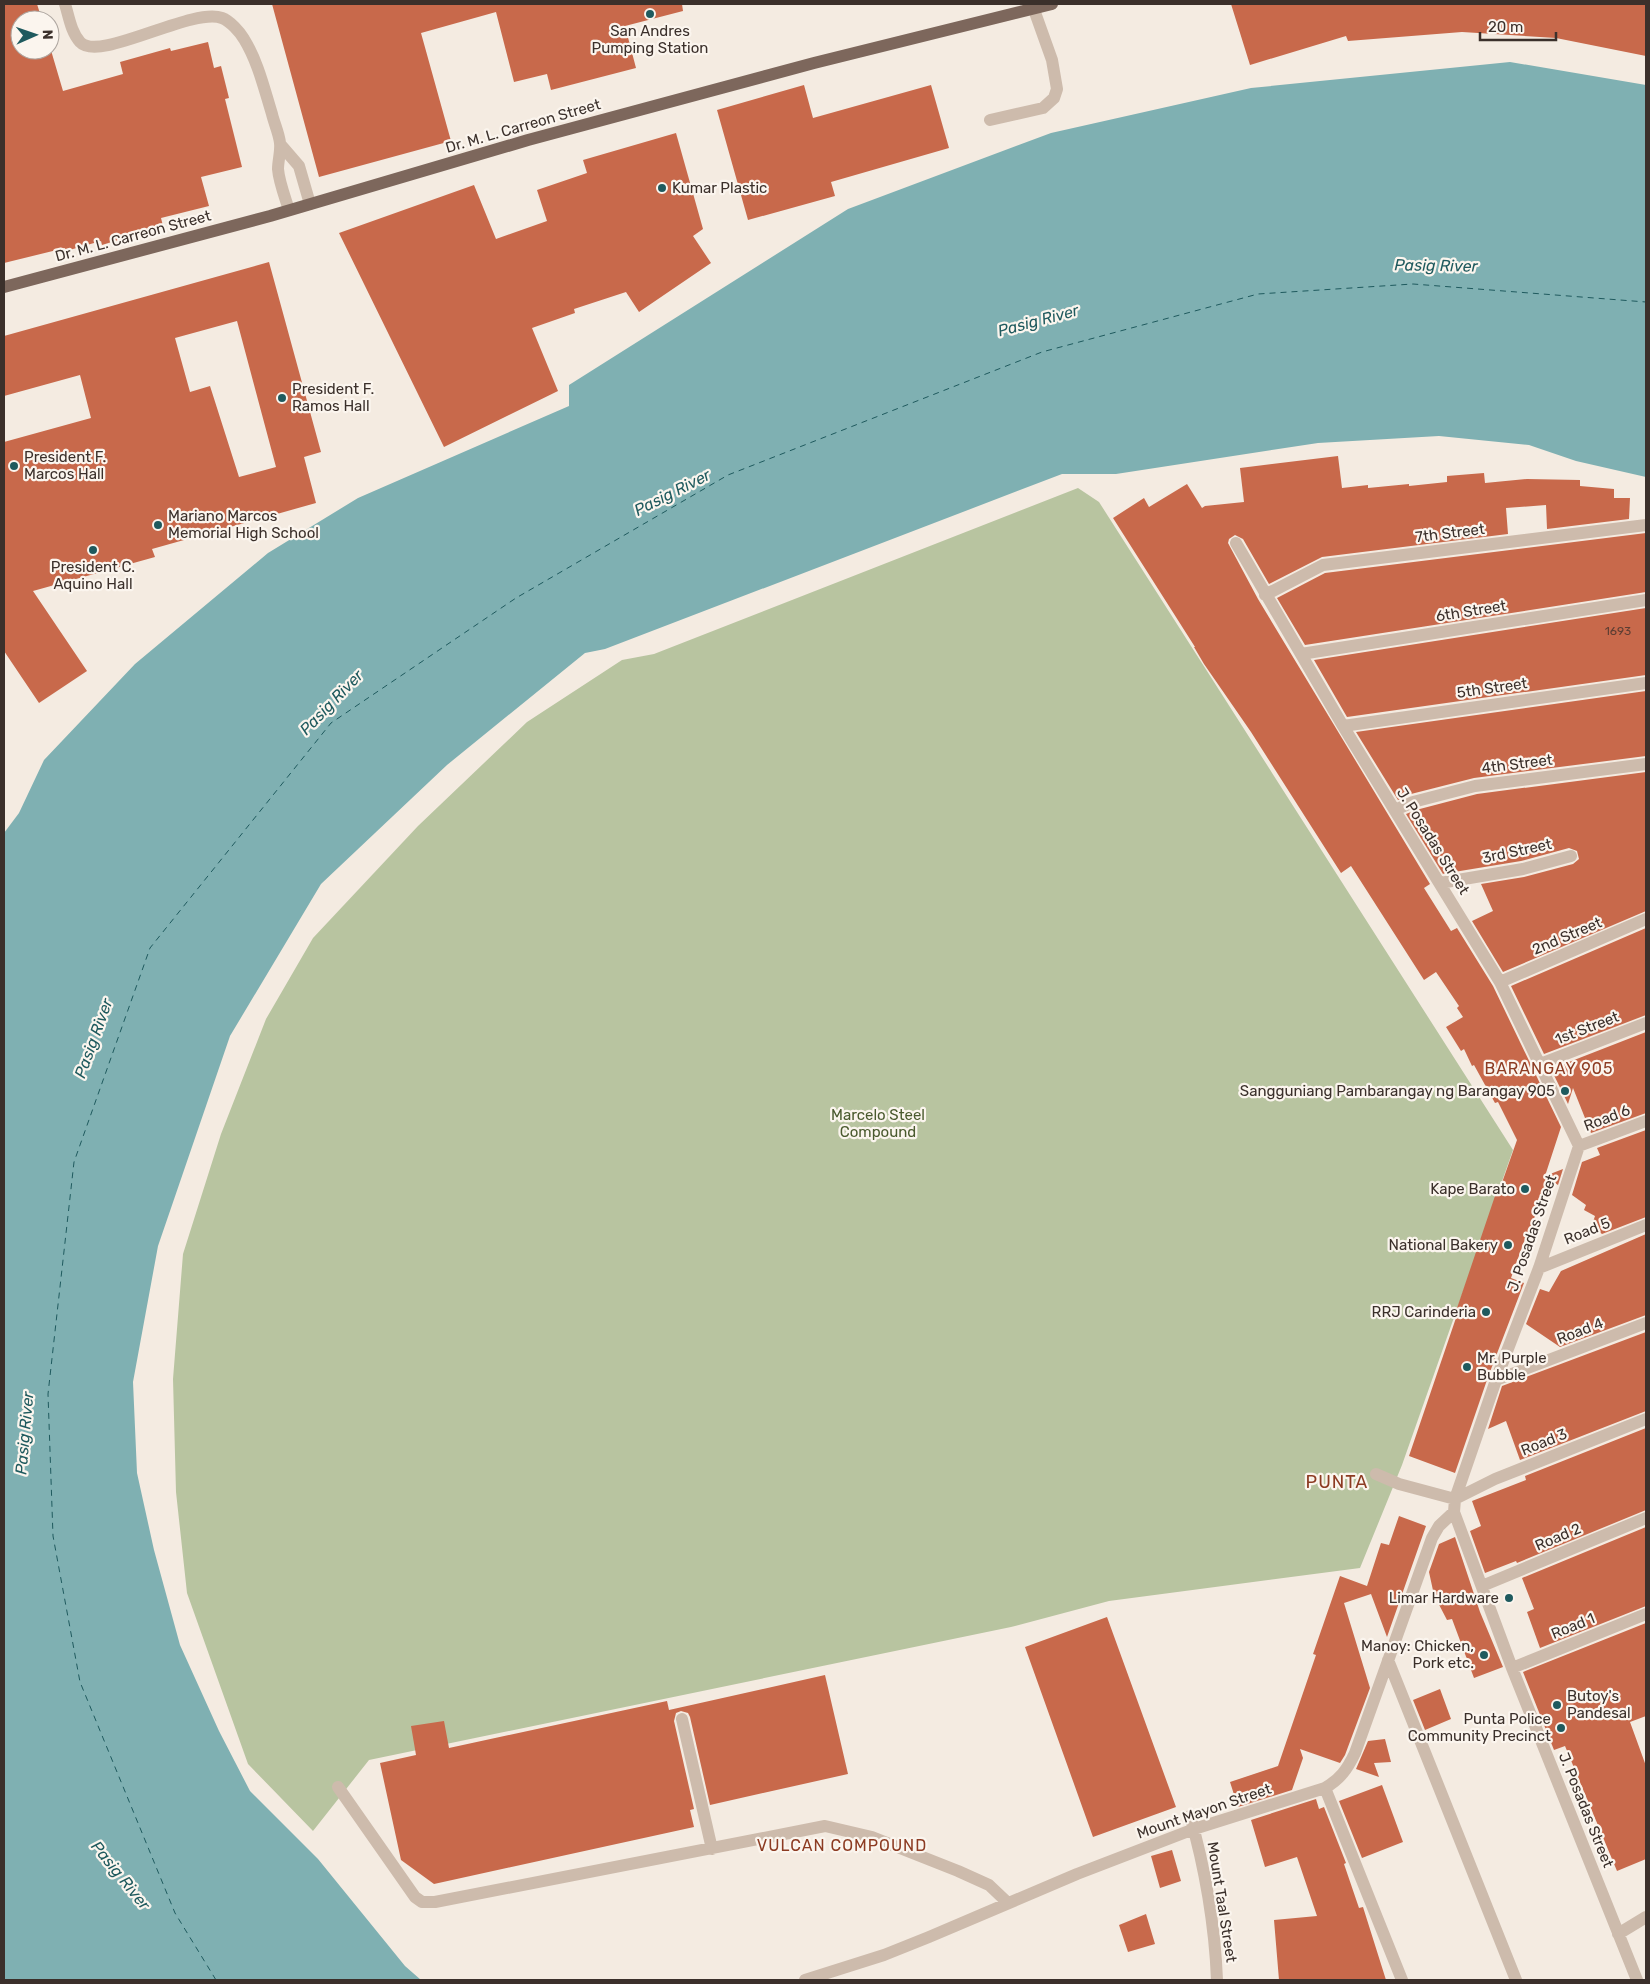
<svg xmlns="http://www.w3.org/2000/svg" width="1650" height="1984" font-family="Rubik,sans-serif">
	<style>
		.green { fill: #b8c4a0 }
		.water { fill: #7fb0b2 }
		.lines { fill: none; stroke-linecap: round; stroke-linejoin: round }
		.ferry { stroke: #1f5a5e; stroke-width: 1; stroke-dasharray: 6 5; stroke-linecap: butt }
		.building { fill: #c8694b; fill-rule: evenodd }
		.minor { stroke: #cdbbac; stroke-width: 12 }
		.major { stroke: #7d675c; stroke-width: 12 }
		.poi-dot { fill: #1f5a5e; stroke: #fbf5ee; stroke-width: 2 }
		.labels { text-anchor: middle; stroke-width: 4.5; stroke-linejoin: round; paint-order: stroke }
		.number-label { font-size: 12px; fill: #5e3e33 }
		.poi-label { font-size: 15px; fill: #3b302b; stroke: #fbf5ee; text-anchor: end }
		.street-label { font-size: 15px; fill: #3b302b; stroke: #fbf5ee }
		.park-label { font-size: 15px; fill: #4a5a2e; stroke: #fbf5ee }
		.water-label { font-size: 16px; font-style: italic; fill: #1f5a5e; stroke: #fbf5ee }
		.neighbourhood-label { font-size: 16px; letter-spacing: 1px; fill: #8c3b22; stroke: #fbf5ee }
		.quarter-label { font-size: 18px; letter-spacing: 1px; fill: #8c3b22; stroke: #fbf5ee }
	</style>
	<rect width="100%" height="100%" fill="#f4ebe1"/>
	<!-- green -->
	<path class="green" d="M1078,488L1099,502L1513,1150L1402,1465L1360,1568L1109,1601L1011,1627L369,1760L313,1831L248,1764L187,1593L176,1492L173,1379L183,1254L221,1134L266,1019L313,938L418,826L527,722L622,660L654,654Z"/>
	<!-- water -->
	<path class="water" d="M1510,62L1646,85V477L1576,461L1529,445L1439,436L1318,443L1116,474H1062L605,649L585,653L447,765L321,884L230,1036L158,1246L133,1382L137,1473L154,1550L180,1645L219,1731L250,1791L318,1859L405,1966L421,1980H4V833L19,813L44,760L135,664L268,553L358,498L569,406V385L848,209L1051,133L1251,88Z"/>
	<g class="lines">
		<!-- ferry -->
		<path class="ferry" d="M216,1980L175,1913L80,1682L53,1536L48,1394L74,1162L150,948L331,723L516,598L728,475L1042,352L1258,294L1413,284L1646,302"/>
	</g>
	<!-- building -->
	<path class="building" d="M4,4H37L42,20H20V50H50V47L63,91L123,74L120,62L170,48L171,51L208,42L214,68L221,66L229,98L225,99L242,167L201,177L209,206L161,218L163,226L102,245L101,241L66,251L65,248L4,263Z
		M272,4H682L683,11L625,26L636,68L551,90L547,74L514,82L496,12L421,33L451,141L319,177Z
		M1231,4H1646V56L1556,38L1462,32L1348,41L1346,36L1250,65Z
		M804,85L813,118L931,85L949,148L831,182L835,196L748,220L717,110Z
		M676,133L703,229L693,236L711,263L639,312L626,292L574,309L575,313L532,328L558,391L444,447L339,233L474,185L496,239L547,221L537,190L587,173L583,160Z
		M269,262L321,452L304,457L316,503L152,549L155,557L33,591L87,671L39,703L4,651V442L91,418L80,375L4,396V336ZM237,321L276,467L239,477L210,386L190,392L175,338Z
		M1338,456L1342,488L1368,485V488L1409,484V486L1447,482V476L1484,473L1485,483L1527,479L1580,480V486L1614,489V498H1630L1629,519L1547,529L1546,505L1506,508L1508,534L1322,557L1269,584L1243,539L1235,535L1229,539L1228,543L1258,599L1430,884L1424,888L1451,931L1457,928L1493,986L1561,1127L1545,1176L1563,1169L1558,1185L1548,1178L1527,1240L1525,1239L1511,1278L1524,1283L1488,1377L1455,1473L1409,1456L1458,1312L1456,1311L1496,1193L1498,1194L1517,1140L1498,1102L1495,1103L1474,1065L1472,1066L1464,1049L1461,1051L1446,1027L1463,1017L1457,1008L1459,1006L1436,972L1424,980L1351,866L1341,873L1251,732L1204,664L1194,647H1195L1113,518L1144,498L1149,507L1187,484L1202,508L1205,506L1244,502L1240,468Z
		M1646,533V592L1305,645L1277,598L1325,573Z
		M1646,608V675L1347,717L1314,660Z
		M1646,691V756L1474,778L1411,794L1398,800L1356,732Z
		M1646,772V911L1503,972L1472,921L1493,911L1481,884L1524,877L1573,864L1579,859L1577,851L1569,848L1521,861L1454,872H1448L1443,874L1406,814L1416,810L1477,794Z
		M1646,928V1015L1544,1054L1511,986Z
		M1646,1032V1113L1591,1133L1573,1088L1568,1104L1551,1069Z
		M1646,1130V1217L1602,1234L1592,1225L1595,1216L1584,1210L1586,1205L1572,1195L1582,1162L1600,1155L1597,1148Z
		M1646,1234V1315L1560,1347L1526,1324L1540,1289L1549,1292L1561,1271Z
		M1646,1332V1411L1520,1460L1506,1421L1488,1429L1502,1386Z
		M1646,1428V1510L1517,1563L1516,1561L1485,1573L1470,1531L1481,1526L1472,1501L1526,1480L1525,1476Z
		M1399,1516L1426,1526L1387,1637L1371,1594L1344,1603L1370,1688L1345,1755L1340,1763L1300,1749L1303,1758L1292,1790L1238,1807L1230,1782L1278,1766L1316,1655L1313,1654L1340,1576L1367,1586L1381,1543L1389,1545Z
		M1646,1527V1606L1540,1648L1527,1612L1534,1609L1522,1578Z
		M1455,1537L1480,1612L1503,1667L1474,1678L1452,1619L1447,1620L1434,1595L1429,1572L1439,1544Z
		M1107,1617L1176,1807L1093,1837L1025,1647Z
		M1646,1623V1716L1630,1722L1646,1766V1859L1617,1871L1565,1746L1554,1750L1523,1672Z
		M825,1675L848,1774L710,1805L690,1717L688,1713L681,1711L676,1713L674,1721L694,1809L690,1810L694,1827L434,1884L401,1860L380,1763L416,1755L411,1726L444,1721L449,1748L667,1701L669,1710Z
		M1440,1689L1451,1719L1425,1730L1413,1700Z
		M1385,1739L1391,1762L1374,1763L1379,1777L1356,1769L1368,1741Z
		M1382,1785L1403,1842L1362,1858L1339,1801Z
		M1316,1799L1319,1809L1324,1807L1346,1863L1344,1864L1359,1908L1363,1907L1386,1980H1279L1274,1920L1317,1916L1297,1857L1265,1867L1251,1820Z
		M1172,1850L1181,1881L1160,1888L1151,1856Z
		M1146,1914L1155,1944L1128,1952L1119,1925Z"/>
	<g class="lines">
		<!-- minor -->
		<path class="minor" d="M65,4C69,17 71,32 80,42C99,63 191,7 222,18C230,21 240,32 244,39C258,62 264,88 272,114C274,123 279,133 280,143C281,151 278,161 278,169C279,182 285,197 289,210
			M990,120L1043,108L1054,98L1057,89L1052,60L1032,4
			M280,144L299,166L310,204
			M1236,543L1343,726L1500,982L1579,1146L1539,1268L1496,1380L1455,1499L1454,1512L1512,1668L1637,1980
			M1265,595L1323,565L1646,525
			M1301,654L1646,600
			M1343,726L1646,683
			M1395,810L1413,802L1475,786L1646,764
			M1440,883L1523,869L1571,856
			M1500,982L1646,919
			M1540,1064L1646,1023
			M1579,1146L1646,1121
			M1539,1268L1646,1225
			M1496,1380L1646,1323
			M1376,1474L1399,1484L1455,1499L1495,1479L1646,1419
			M1482,1586L1646,1518
			M1388,1660L1516,1980
			M1512,1668L1646,1614
			M682,1719L712,1849
			M338,1787L415,1897L422,1902H435L825,1826L872,1837L958,1871L989,1885L1008,1903
			M1325,1788L1402,1980
			M1190,1816C1205,1867 1215,1927 1217,1980
			M1618,1934L1646,1917
			M805,1980L884,1955L929,1937L1077,1874L1194,1829L1325,1788C1340,1779 1347,1770 1355,1753L1432,1538L1439,1526L1454,1512"/>
		<!-- major -->
		<path class="major" d="M4,287L270,216L528,140L814,63L1052,4"/>
	</g>
	<!-- markers -->
	<g class="poi-dot">
		<circle cx="650" cy="14" r="5"/>
		<circle cx="662" cy="188" r="5"/>
		<circle cx="282" cy="398" r="5"/>
		<circle cx="14" cy="466" r="5"/>
		<circle cx="158" cy="525" r="5"/>
		<circle cx="93" cy="550" r="5"/>
		<circle cx="1565" cy="1091" r="5"/>
		<circle cx="1525" cy="1189" r="5"/>
		<circle cx="1508" cy="1245" r="5"/>
		<circle cx="1486" cy="1312" r="5"/>
		<circle cx="1467" cy="1367" r="5"/>
		<circle cx="1509" cy="1598" r="5"/>
		<circle cx="1484" cy="1655" r="5"/>
		<circle cx="1557" cy="1705" r="5"/>
		<circle cx="1561" cy="1728" r="5"/>
	</g>
	<g class="labels">
		<!-- number labels -->
		<g class="number-label">
			<text x="1618" y="635">1693</text>
		</g>
		<!-- poi labels -->
		<g class="poi-label">
			<text x="650" y="36" text-anchor="middle">San Andres<tspan x="650" dy="17">Pumping Station</tspan></text>
			<text x="672" y="193" text-anchor="start">Kumar Plastic</text>
			<text x="292" y="394" text-anchor="start">President F.<tspan x="292" dy="17">Ramos Hall</tspan></text>
			<text x="24" y="462" text-anchor="start">President F.<tspan x="24" dy="17">Marcos Hall</tspan></text>
			<text x="168" y="521" text-anchor="start">Mariano Marcos<tspan x="168" dy="17">Memorial High School</tspan></text>
			<text x="93" y="572" text-anchor="middle">President C.<tspan x="93" dy="17">Aquino Hall</tspan></text>
			<text x="1555" y="1096">Sangguniang Pambarangay ng Barangay 905</text>
			<text x="1515" y="1194">Kape Barato</text>
			<text x="1498" y="1250">National Bakery</text>
			<text x="1476" y="1317">RRJ Carinderia</text>
			<text x="1477" y="1363" text-anchor="start">Mr. Purple<tspan x="1477" dy="17">Bubble</tspan></text>
			<text x="1499" y="1603">Limar Hardware</text>
			<text x="1474" y="1651">Manoy: Chicken,<tspan x="1474" dy="17">Pork etc.</tspan></text>
			<text x="1567" y="1701" text-anchor="start">Butoy's<tspan x="1567" dy="17">Pandesal</tspan></text>
			<text x="1551" y="1724">Punta Police<tspan x="1551" dy="17">Community Precinct</tspan></text>
		</g>
		<!-- street labels -->
		<g class="street-label">
			<text transform="translate(523 126) rotate(-16)" y="5">Dr. M. L. Carreon Street</text>
			<text transform="translate(133 236) rotate(-15)" y="5">Dr. M. L. Carreon Street</text>
			<text transform="translate(1450 533) rotate(-7)" y="5">7th Street</text>
			<text transform="translate(1471 611) rotate(-9)" y="5">6th Street</text>
			<text transform="translate(1492 688) rotate(-8)" y="5">5th Street</text>
			<text transform="translate(1517 764) rotate(-7)" y="5">4th Street</text>
			<text transform="translate(1433 841) rotate(58)" y="5">J. Posadas Street</text>
			<text transform="translate(1517 851) rotate(-12)" y="5">3rd Street</text>
			<text transform="translate(1567 936) rotate(-23)" y="5">2nd Street</text>
			<text transform="translate(1587 1028) rotate(-21)" y="5">1st Street</text>
			<text transform="translate(1607 1118) rotate(-21)" y="5">Road 6</text>
			<text transform="translate(1587 1231) rotate(-22)" y="5">Road 5</text>
			<text transform="translate(1532 1233) rotate(-71)" y="5">J. Posadas Street</text>
			<text transform="translate(1580 1331) rotate(-21)" y="5">Road 4</text>
			<text transform="translate(1544 1442) rotate(-22)" y="5">Road 3</text>
			<text transform="translate(1558 1537) rotate(-23)" y="5">Road 2</text>
			<text transform="translate(1573 1626) rotate(-22)" y="5">Road 1</text>
			<text transform="translate(1586 1810) rotate(68)" y="5">J. Posadas Street</text>
			<text transform="translate(1204 1811) rotate(-19)" y="5">Mount Mayon Street</text>
			<text transform="translate(1222 1902) rotate(81)" y="5">Mount Taal Street</text>
		</g>
		<!-- park labels -->
		<g class="park-label">
			<text x="878" y="1120">Marcelo Steel<tspan x="878" dy="17">Compound</tspan></text>
		</g>
		<!-- water labels -->
		<g class="water-label">
			<text transform="translate(1436 265) rotate(1)" y="6">Pasig River</text>
			<text transform="translate(1038 320) rotate(-15)" y="6">Pasig River</text>
			<text transform="translate(672 492) rotate(-27)" y="6">Pasig River</text>
			<text transform="translate(331 702) rotate(-46)" y="6">Pasig River</text>
			<text transform="translate(93 1038) rotate(-70)" y="6">Pasig River</text>
			<text transform="translate(24 1433) rotate(-85)" y="6">Pasig River</text>
			<text transform="translate(121 1875) rotate(51)" y="6">Pasig River</text>
		</g>
		<!-- neighbourhood labels -->
		<g class="neighbourhood-label">
			<text x="1549" y="1074">BARANGAY 905</text>
			<text x="842" y="1851">VULCAN COMPOUND</text>
		</g>
		<!-- quarter labels -->
		<g class="quarter-label">
			<text x="1337" y="1488">PUNTA</text>
		</g>
	</g>
	<!-- border -->
	<rect width="1650" height="1984" fill="none" stroke="#3b302b" stroke-width="10"/>
	<!-- north arrow -->
	<g transform="translate(35 35) rotate(88)"><circle r="24" fill="#fbf5ee" stroke="#aea6a0"/>
	<path d="M0-4L9 19L0 12L-9 19Z" fill="#1f5a5e"/>
	<text y="-8" font-size="14" font-weight="bold" text-anchor="middle" fill="#3b302b">N</text>
	</g>
	<!-- scale -->
	<path d="M1480 32v8h76v-8" fill="none" stroke="#3b302b" stroke-width="2.5"/>
	<text x="1488" y="32" font-size="15" fill="#3b302b" stroke="#fbf5ee" stroke-width="4" paint-order="stroke">20 m</text>
</svg>
